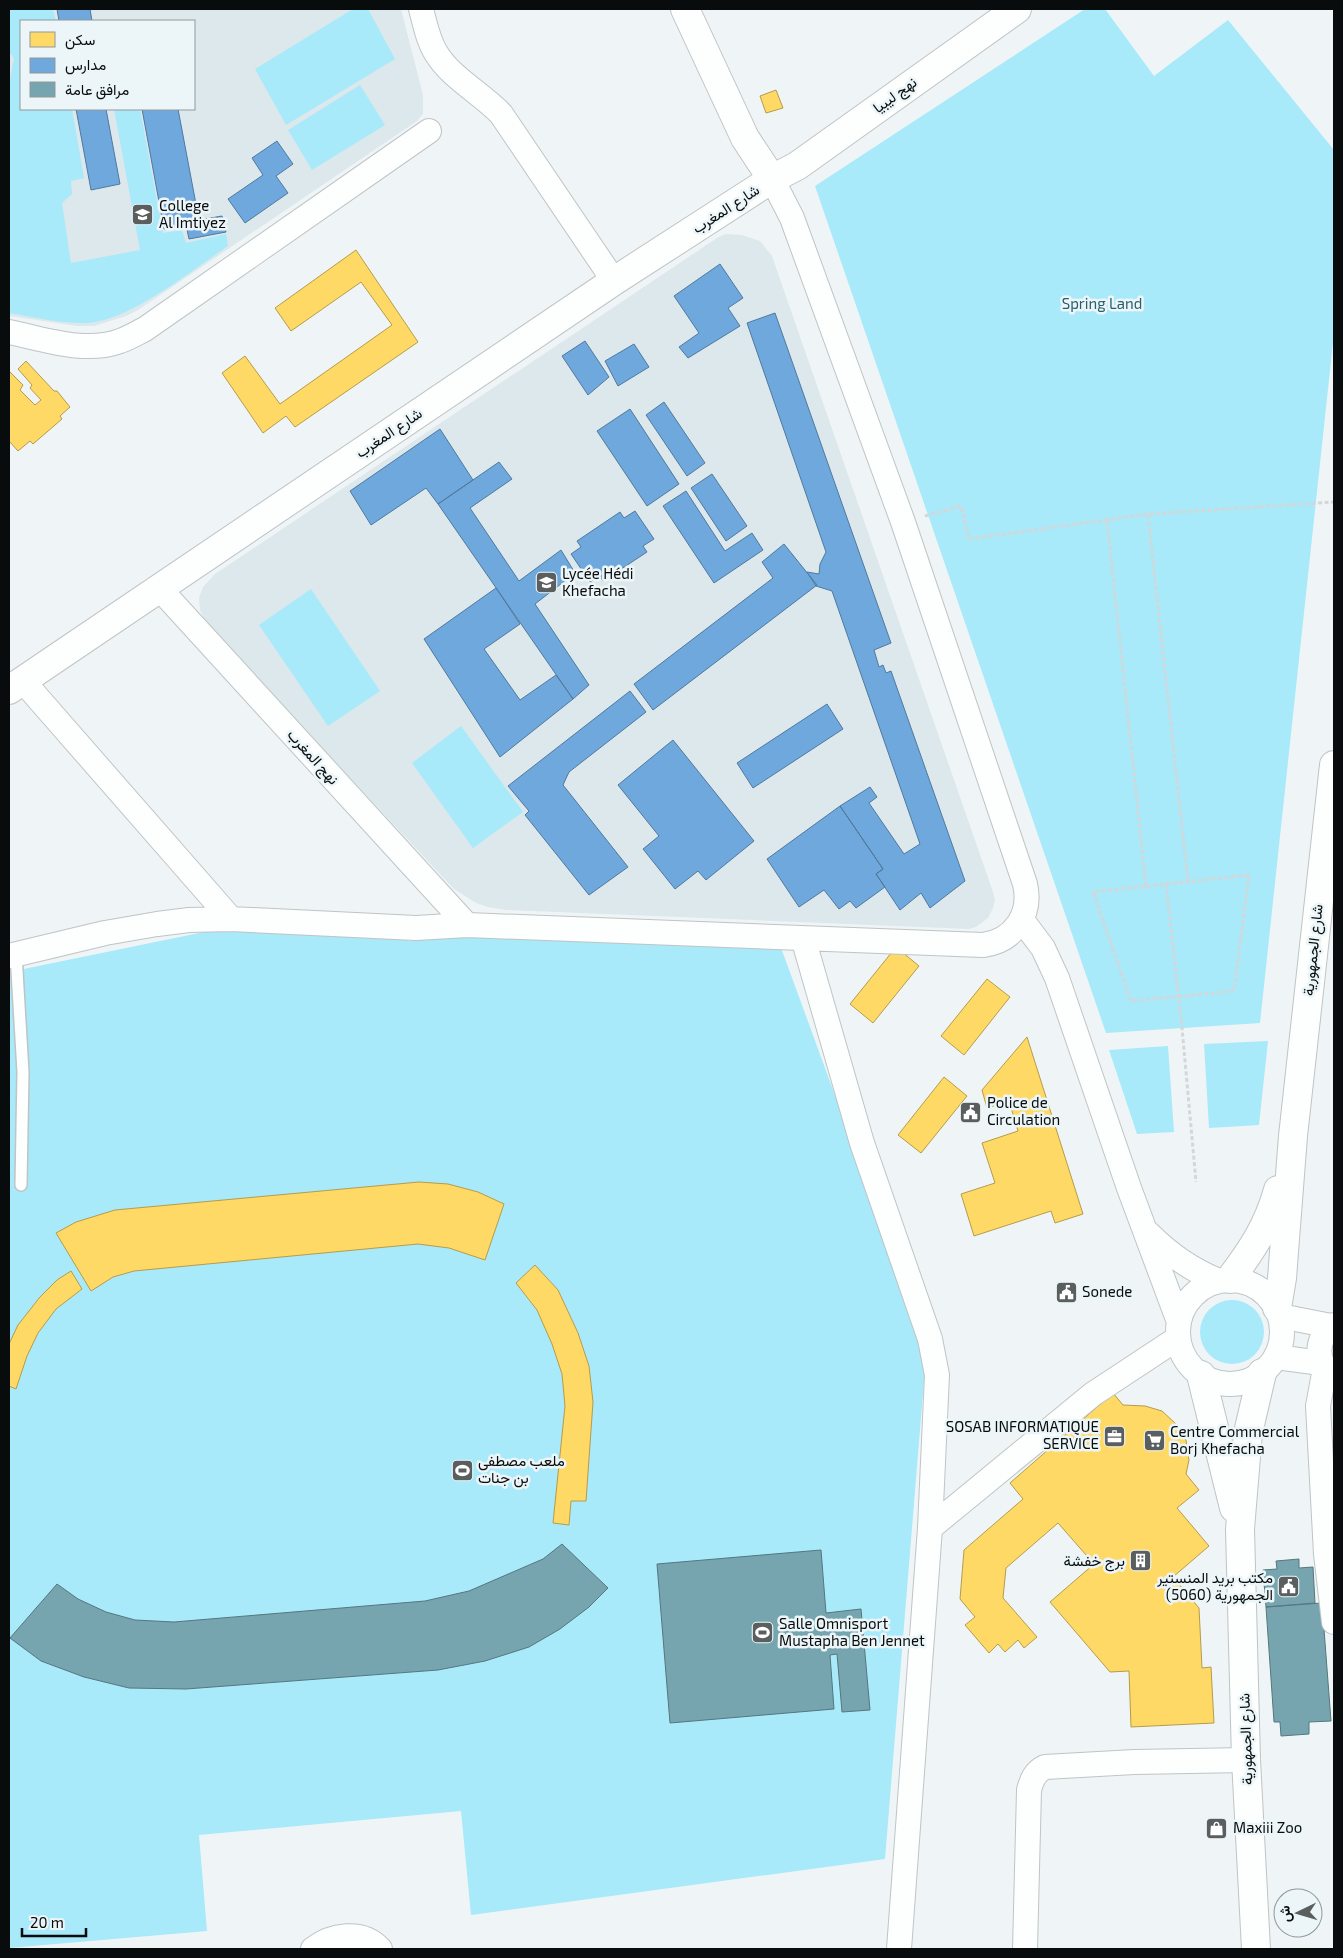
<svg xmlns="http://www.w3.org/2000/svg" width="1343" height="1958" font-family="'Exo 2',Vazirmatn,sans-serif">
	<style>
		.built { fill: #dce8ec; fill-rule: evenodd }
		.green { fill: #a8e9fa }
		.homes { fill: #ffd966; stroke: #b59c4b }
		.schools { fill: #6fa8dc; stroke: #50799e }
		.public { fill: #76a5af; stroke: #55777e }
		.lines { fill: none; stroke-linecap: round; stroke-linejoin: round }
		.service-casing { stroke: #bfc4c4; stroke-width: 14 }
		.minor-casing { stroke: #bfc4c4; stroke-width: 26 }
		.tertiary-casing { stroke: #bfc4c4; stroke-width: 30 }
		.secondary-casing { stroke: #bfc4c4; stroke-width: 30 }
		.path { stroke: #d4d6d7; stroke-width: 3; stroke-dasharray: 4 2.5; stroke-linecap: butt }
		.service { stroke: #fdfefe; stroke-width: 11 }
		.minor { stroke: #fdfefe; stroke-width: 24 }
		.tertiary { stroke: #fdfefe; stroke-width: 28 }
		.secondary { stroke: #fdfefe; stroke-width: 28 }
		.labels { text-anchor: middle; stroke-width: 5; stroke-linejoin: round; paint-order: stroke }
		.street-label { font-size: 15px; fill: #090c0d; stroke: #ecf6f9 }
		.poi-label { font-size: 15px; fill: #090c0d; stroke: #ecf6f9; text-anchor: start }
		.park-label { font-size: 15px; fill: #275f6d; stroke: #ecf6f9 }
	</style>
	<rect width="100%" height="100%" fill="#eff5f6"/>
	<!-- built -->
	<path class="built" d="M9,9H401L423,95V114L417,121L138,310L126,316L94,326H77L9,316ZM21,21H194V109H21Z
		M725,234L742,235L760,241L772,256L993,892L995,900L993,908L988,918L976,927L969,929L506,910L488,907L476,903L454,889L208,626L200,610L199,598L203,587L215,574L717,238Z"/>
	<!-- green -->
	<path class="green" d="M9,9H53L56,21H21V109H72L84,178L71,181L72,194L62,203L71,263L140,250L114,109H140L163,233L182,230L186,243L226,234L228,246C192,270 131,320 88,323C62,324 34,317 9,313V85L14,58L9,52Z
		M353,9H368L395,59L286,125L255,69Z
		M1085,9H1105L1154,76L1228,20L1334,150V333L1260,1023L1106,1033L815,186Z
		M360,85L385,125L312,170L288,130Z
		M311,589L380,691L328,726L259,625Z
		M461,726L523,812L473,848L412,763Z
		M243,924L407,927L408,941L461,936L780,945L859,1161L926,1356L885,1859L471,1915L461,1811L199,1835L207,1931L9,1948V972Z
		M1268,1041L1259,1125L1209,1128L1204,1044Z
		M1168,1046L1174,1132L1137,1134L1109,1050Z
		M1200 1332a32 32 0 1 1 64 0a32 32 0 1 1-64 0Z"/>
	<!-- homes -->
	<path class="homes" d="M776,90L783,108L766,113L760,96Z
		M356,250L418,342L295,427L286,416L263,433L222,373L245,356L280,404L392,325L361,282L291,331L275,308Z
		M26,361L54,391H57L70,407L60,416L62,419L33,444L30,441L18,451L9,441V373L10,372L23,385L20,390L35,405L41,400L30,388L32,385L18,369Z
		M896,947L919,966L873,1023L850,1004Z
		M987,979L1010,997L964,1055L941,1036Z
		M1027,1037L1083,1214L1055,1223L1051,1211L974,1236L961,1194L995,1183L982,1143L1018,1131L1009,1101L987,1108L982,1090Z
		M944,1077L967,1096L921,1153L898,1135Z
		M419,1182L448,1184L478,1192L504,1204L485,1260L449,1248L418,1244L134,1271L113,1277L91,1291L56,1233L76,1222L115,1210Z
		M535,1265L558,1290L578,1333L589,1366L593,1402L586,1501H571L569,1525L553,1523L565,1406L562,1374L552,1344L537,1310L516,1283Z
		M71,1271L82,1289L56,1309L38,1333L27,1356L16,1389L9,1386V1344L18,1325L40,1297L57,1280Z
		M1113,1393L1123,1405L1145,1406L1162,1411L1175,1423L1186,1440L1189,1460L1186,1474L1199,1490L1177,1508L1209,1546L1173,1577L1199,1608L1202,1668L1211,1667L1214,1723L1131,1727L1129,1671L1110,1672L1050,1602L1094,1564L1058,1523L1006,1568L1003,1598L1037,1637L1024,1648L1018,1640L1005,1652L998,1644L989,1653L965,1625L975,1617L960,1599L964,1550L1023,1499L1010,1483Z"/>
	<!-- schools -->
	<path class="schools" d="M57,9H90L92,21H59Z
		M76,109H106L120,184L91,190Z
		M142,109H178L199,220L222,216L226,232L189,239L186,225L164,229Z
		M277,141L293,164L276,176L288,193L245,223L228,199L263,175L252,158Z
		M720,264L743,298L728,308L740,326L688,358L679,347L699,333L674,296Z
		M775,313L891,643L874,650L879,667L883,665L886,673L891,671L965,881L930,908L921,893L900,910L876,874L883,869L840,806L870,787L877,797L869,803L904,854L920,844L832,591L816,586L807,572L819,574L820,564L826,552L747,323Z
		M585,341L609,377L588,395L562,356Z
		M634,344L649,367L618,386L605,361Z
		M664,402L705,463L687,476L646,415Z
		M630,409L679,484L647,506L597,431Z
		M440,429L473,480L438,504L426,488L371,525L350,491Z
		M499,462L512,479L470,508L519,581L561,550L575,573L535,604L589,685L573,699L438,504Z
		M712,474L747,526L726,541L691,488Z
		M686,491L725,551L752,533L763,550L714,583L663,506Z
		M635,511L654,539L643,546L647,552L603,581L600,576L590,582L571,554L581,547L577,541L620,512L624,518Z
		M784,544L817,585L653,710L634,684L773,578L762,562Z
		M496,588L520,624L484,649L520,700L556,675L573,699L500,757L424,639Z
		M630,691L646,712L569,772L563,785L628,867L589,895L525,815L529,811L508,786Z
		M827,704L843,729L753,788L737,763Z
		M673,740L754,841L706,880L698,871L675,889L643,849L659,836L618,785Z
		M840,806L883,869L876,874L885,887L856,908L850,901L839,909L824,890L799,907L767,859Z"/>
	<!-- public -->
	<path class="public" d="M562,1544L608,1588L589,1607L560,1629L529,1647L485,1661L438,1670L186,1689L129,1688L84,1677L41,1661L10,1638L57,1584L78,1599L106,1612L135,1620L174,1622L425,1601L469,1591L543,1559Z
		M821,1550L826,1613L861,1609L870,1710L842,1712L837,1654L830,1655L834,1709L670,1723L657,1564Z
		M1299,1559V1568L1313,1567L1315,1603L1266,1607L1263,1570L1277,1569L1276,1561Z
		M1322,1603L1331,1721L1309,1722V1734L1281,1736L1280,1722H1274L1266,1607Z"/>
	<g class="lines">
		<defs>
			<path id="service" d="M16,954L23,1072L21,1185"/>
			<path id="minor" d="M421,9C425,24 428,40 436,53C451,78 481,93 501,114L614,281
				M9,332C44,339 85,354 120,341C129,338 137,333 145,329L429,131
				M159,588L467,925
				M23,681L231,919
				M1022,920L1043,948L1057,978L1129,1188L1179,1322
				M803,938L862,1143L930,1339L937,1375L930,1528L899,1949
				M9,956L105,933L157,924L189,920L231,919L416,928L467,925L983,945C1014,941 1032,914 1025,884L903,522L792,218L772,179
				M1149,1234C1170,1255 1191,1270 1219,1281
				M1178 1332a52 52 0 1 1 104 0a52 52 0 1 1-104 0Z
				M1280,1316L1331,1326
				M1334,1325C1315,1337 1314,1364 1334,1376
				M1276,1357L1321,1363
				M1325,1368L1318,1406L1326,1554L1334,1622
				M930,1528L1093,1394L1178,1338
				M313,1949C331,1935 362,1929 380,1949
				M1025,1949L1029,1790C1032,1779 1035,1772 1045,1767L1134,1762L1246,1760"/>
			<path id="tertiary" d="M1230,1279C1252,1250 1268,1226 1278,1190
				M1277,1308L1282,1278L1293,1136L1334,765"/>
			<path id="secondary" d="M685,9L745,138L772,179
				M9,690L614,281L772,179L797,166L1017,9
				M1201,1375L1234,1508
				M1256,1949L1246,1760L1240,1529L1248,1433L1262,1373"/>
		</defs>
		<!-- service casing -->
		<use href="#service" class="service-casing"/>
		<!-- minor casing -->
		<use href="#minor" class="minor-casing"/>
		<!-- tertiary casing -->
		<use href="#tertiary" class="tertiary-casing"/>
		<!-- secondary casing -->
		<use href="#secondary" class="secondary-casing"/>
		<!-- path -->
		<path class="path" d="M1148,515L1188,882
			M925,516L961,506L969,539L1148,514L1334,502
			M1107,520L1146,886
			M1249,875L1234,991L1131,1001L1093,892Z
			M1166,884L1182,1028L1196,1182"/>
		<!-- service -->
		<use href="#service" class="service"/>
		<!-- minor -->
		<use href="#minor" class="minor"/>
		<!-- tertiary -->
		<use href="#tertiary" class="tertiary"/>
		<!-- secondary -->
		<use href="#secondary" class="secondary"/>
	</g>
	<!-- icons -->
	<defs>
		<symbol id="university-square" viewBox="-11 -11 22 22"><rect x="-9" y="-9" width="18" height="18" rx="4" fill="#5a5e5f" stroke="#ecf6f9"/><path d="M0-5L7-2L0 1L-7-2ZM-4 1L0 2.5L4 1V4Q0 6-4 4Z" fill="#fff"/></symbol>
		<symbol id="civic-square" viewBox="-11 -11 22 22"><rect x="-9" y="-9" width="18" height="18" rx="4" fill="#5a5e5f" stroke="#ecf6f9"/><path d="M-.6-6.5H3V-4.5H.6V-3L4-1V1h2V6H-6V1h2V-1L-.6-3ZM-1.2 2.5V6h2.4V2.5Z" fill="#fff"/></symbol>
		<symbol id="office-square" viewBox="-11 -11 22 22"><rect x="-9" y="-9" width="18" height="18" rx="4" fill="#5a5e5f" stroke="#ecf6f9"/><path d="M-6-3h4V-5.5h4V-3h4V5H-6ZM-1-4.5V-3h2v-1.5ZM-6 0V1H6V0Z" fill="#fff"/></symbol>
		<symbol id="supermarket-square" viewBox="-11 -11 22 22"><rect x="-9" y="-9" width="18" height="18" rx="4" fill="#5a5e5f" stroke="#ecf6f9"/><path d="M-6-5.5h2.5l.6 2H6L4.5 2H-2.5L-4.4-4H-6ZM-1.5 3.2a1.3 1.3 0 1 0 .1 0ZM3 3.2a1.3 1.3 0 1 0 .1 0Z" fill="#fff"/></symbol>
		<symbol id="stadium-square" viewBox="-11 -11 22 22"><rect x="-9" y="-9" width="18" height="18" rx="4" fill="#5a5e5f" stroke="#ecf6f9"/><path d="M0-5a6.5 5 0 1 0 0 10a6.5 5 0 1 0 0-10ZM-3.5-1.8h7v3.6h-7Z" fill="#fff"/></symbol>
		<symbol id="building-square" viewBox="-11 -11 22 22"><rect x="-9" y="-9" width="18" height="18" rx="4" fill="#5a5e5f" stroke="#ecf6f9"/><path d="M-4-6H4V6H1V3H-1V6H-4ZM-2.5-4.3h1.7v1.8h-1.7ZM.8-4.3h1.7v1.8H.8ZM-2.5-1h1.7V.8h-1.7ZM.8-1h1.7V.8H.8Z" fill="#fff"/></symbol>
		<symbol id="shop-square" viewBox="-11 -11 22 22"><rect x="-9" y="-9" width="18" height="18" rx="4" fill="#5a5e5f" stroke="#ecf6f9"/><path d="M-5-2.5h2.3a2.7 3.5 0 0 1 5.4 0H5L5.5 6h-11ZM-1.5-2.5h3a1.5 2.3 0 0 0-3 0Z" fill="#fff"/></symbol>
	</defs>
	<g fill-rule="evenodd">
		<use href="#university-square" x="130" y="202" width="25" height="25"/>
		<use href="#university-square" x="534" y="570" width="25" height="25"/>
		<use href="#civic-square" x="958" y="1100" width="25" height="25"/>
		<use href="#civic-square" x="1054" y="1280" width="25" height="25"/>
		<use href="#office-square" x="1102" y="1424" width="25" height="25"/>
		<use href="#supermarket-square" x="1142" y="1428" width="25" height="25"/>
		<use href="#stadium-square" x="450" y="1458" width="25" height="25"/>
		<use href="#building-square" x="1128" y="1548" width="25" height="25"/>
		<use href="#civic-square" x="1276" y="1574" width="25" height="25"/>
		<use href="#stadium-square" x="750" y="1620" width="25" height="25"/>
		<use href="#shop-square" x="1204" y="1816" width="25" height="25"/>
	</g>
	<g class="labels">
		<!-- street labels -->
		<g class="street-label">
			<text transform="translate(895 95) rotate(-36)" y="5">نهج ليبيا</text>
			<text transform="translate(726 209) rotate(-33)" y="5">شارع المغرب</text>
			<text transform="translate(389 433) rotate(-34)" y="5">شارع المغرب</text>
			<text transform="translate(313 757) rotate(48)" y="5">نهج المغرب</text>
			<text transform="translate(1313 950) rotate(-84)" y="5">شارع الجمهورية</text>
			<text transform="translate(1246 1739) rotate(-92)" y="5">شارع الجمهورية</text>
		</g>
		<!-- poi labels -->
		<g class="poi-label">
			<text x="159" y="211">College<tspan x="159" dy="17">Al Imtiyez</tspan></text>
			<text x="562" y="579">Lycée Hédi<tspan x="562" dy="17">Khefacha</tspan></text>
			<text x="987" y="1108">Police de<tspan x="987" dy="17">Circulation</tspan></text>
			<text x="1082" y="1297">Sonede</text>
			<text x="1099" y="1432" text-anchor="end">SOSAB INFORMATIQUE<tspan x="1099" dy="17">SERVICE</tspan></text>
			<text x="1170" y="1437">Centre Commercial<tspan x="1170" dy="17">Borj Khefacha</tspan></text>
			<text x="478" y="1466">ملعب مصطفى<tspan x="478" dy="17">بن جنات</tspan></text>
			<text x="1125" y="1566" text-anchor="end">برج خفشة</text>
			<text x="1273" y="1583" text-anchor="end">مكتب بريد المنستير<tspan x="1273" dy="17">الجمهورية (5060)</tspan></text>
			<text x="779" y="1629">Salle Omnisport<tspan x="779" dy="17">Mustapha Ben Jennet</tspan></text>
			<text x="1233" y="1833">Maxiii Zoo</text>
		</g>
		<!-- park labels -->
		<g class="park-label">
			<text x="1102" y="309">Spring Land</text>
		</g>
	</g>
	<!-- border -->
	<rect width="1343" height="1958" fill="none" stroke="#090c0d" stroke-width="20"/>
	<!-- legend -->
	<rect x="20" y="20" width="175" height="90" fill="#ecf6f9" stroke="#91989b"/>
	<rect x="30" y="32" width="25" height="15" fill="#ffd966" stroke="#91989b"/>
	<text x="65" y="45" font-size="15" fill="#090c0d">سكن</text>
	<rect x="30" y="58" width="25" height="15" fill="#6fa8dc" stroke="#91989b"/>
	<text x="65" y="70" font-size="15" fill="#090c0d">مدارس</text>
	<rect x="30" y="82" width="25" height="15" fill="#76a5af" stroke="#91989b"/>
	<text x="65" y="95" font-size="15" fill="#090c0d">مرافق عامة</text>
	<!-- north arrow -->
	<g transform="translate(1298 1913) rotate(265)"><circle r="24" fill="#ecf6f9" stroke="#91989b"/>
	<path d="M0-4L9 19L0 12L-9 19Z" fill="#5a5e5f"/>
	<text y="-8" font-size="14" font-weight="bold" text-anchor="middle" fill="#090c0d">ش</text>
	</g>
	<!-- scale -->
	<path d="M22 1928v8h64v-8" fill="none" stroke="#090c0d" stroke-width="2.5"/>
	<text x="30" y="1928" font-size="15" fill="#090c0d" stroke="#ecf6f9" stroke-width="4" paint-order="stroke">20 m</text>
</svg>
